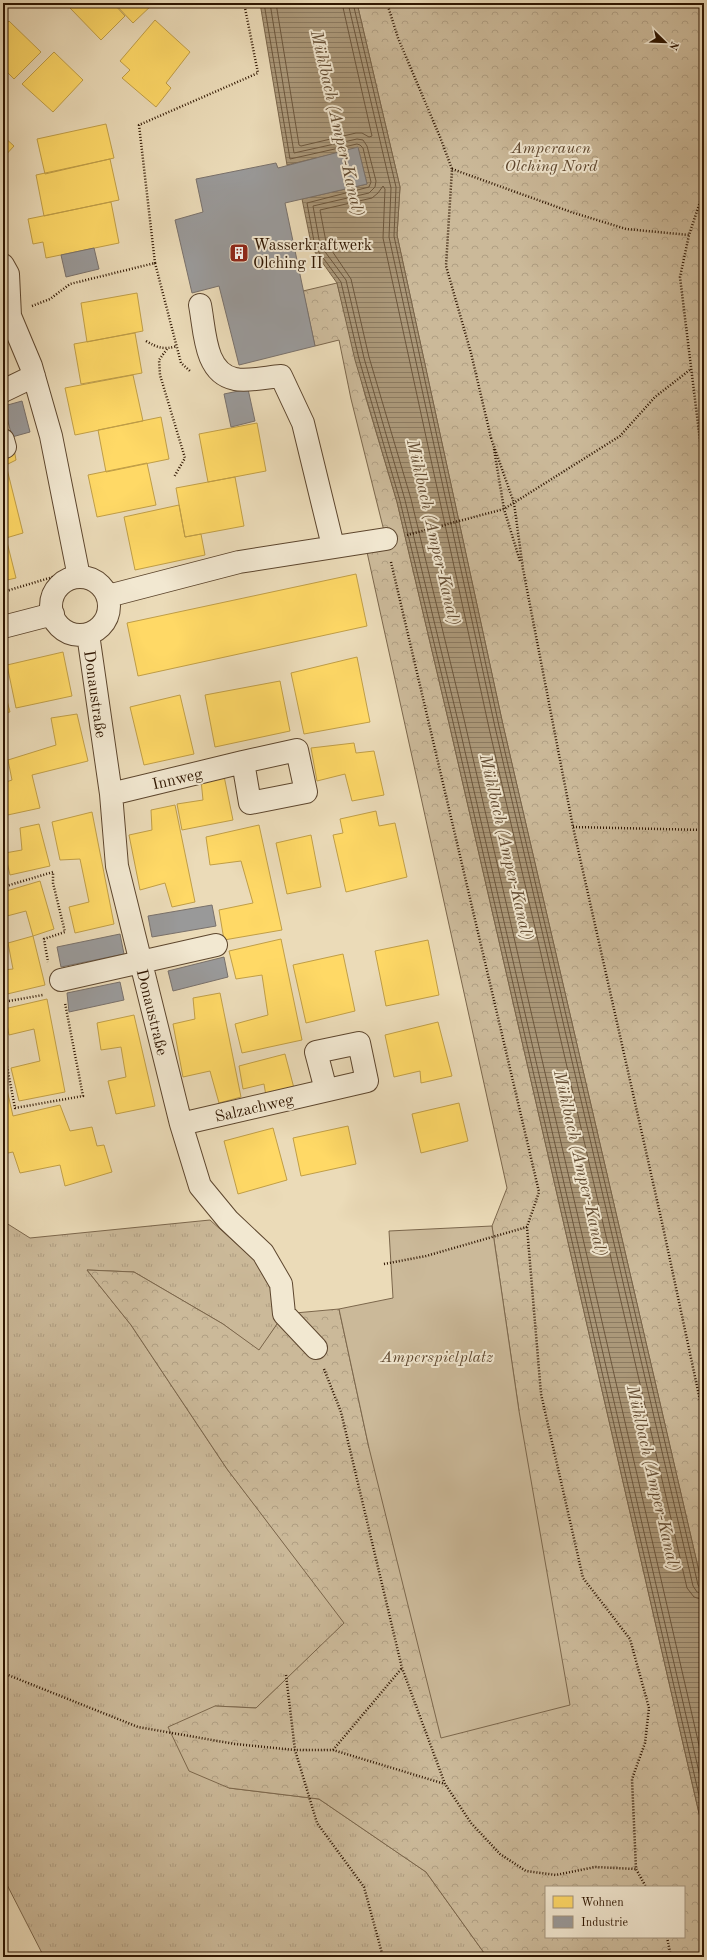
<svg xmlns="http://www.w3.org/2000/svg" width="707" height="1960" font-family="'Old Standard TT',serif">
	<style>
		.grass { fill: url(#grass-tufts); stroke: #7c674c }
		.forest { fill: url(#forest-crowns); stroke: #7c674c; fill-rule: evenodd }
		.green { fill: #cbb999; stroke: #7c674c }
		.water { fill: url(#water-rules); stroke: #796449 }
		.homes { fill: #ffd966; stroke: #c09e47 }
		.industry { fill: #999; stroke: #79716b }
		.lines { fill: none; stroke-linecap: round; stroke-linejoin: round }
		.shore { stroke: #6c563c; stroke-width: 1 }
		.minor-casing { stroke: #5d462e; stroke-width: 24 }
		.path { stroke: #2e1500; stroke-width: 2.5; stroke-dasharray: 1 2; stroke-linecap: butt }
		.minor { stroke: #f2e8d1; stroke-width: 22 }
		.labels { text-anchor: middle; stroke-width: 4; stroke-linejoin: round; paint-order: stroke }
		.park-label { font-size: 16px; font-style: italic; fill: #5d462e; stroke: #f2e8d1 }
		.poi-label { font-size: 16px; fill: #2e1500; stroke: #f2e8d1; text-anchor: start }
		.street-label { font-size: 16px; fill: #2e1500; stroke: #f2e8d1 }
		.water-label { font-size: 17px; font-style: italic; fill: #604930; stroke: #f2e8d1 }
	</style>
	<defs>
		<pattern id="grass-tufts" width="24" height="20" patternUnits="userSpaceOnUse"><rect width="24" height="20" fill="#cbb999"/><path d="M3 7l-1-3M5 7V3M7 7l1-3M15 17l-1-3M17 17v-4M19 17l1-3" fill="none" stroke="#af9e82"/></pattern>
		<pattern id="forest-crowns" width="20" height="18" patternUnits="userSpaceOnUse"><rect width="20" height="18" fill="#cbb999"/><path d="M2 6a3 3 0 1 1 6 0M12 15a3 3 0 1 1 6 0" fill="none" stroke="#af9e82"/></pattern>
		<pattern id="water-rules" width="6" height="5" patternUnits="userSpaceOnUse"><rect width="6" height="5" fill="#ab9879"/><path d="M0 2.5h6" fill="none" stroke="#8c7b61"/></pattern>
	</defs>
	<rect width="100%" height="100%" fill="#ebdbb8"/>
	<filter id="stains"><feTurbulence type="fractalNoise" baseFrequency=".005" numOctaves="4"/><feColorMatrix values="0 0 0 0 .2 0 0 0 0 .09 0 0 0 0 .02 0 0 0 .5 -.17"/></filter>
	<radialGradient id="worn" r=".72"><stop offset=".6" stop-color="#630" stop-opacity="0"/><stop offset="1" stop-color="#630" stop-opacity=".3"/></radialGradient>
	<!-- grass -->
	<path class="grass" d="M210,1220L281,1284L284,1314L259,1351L223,1324L134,1272L87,1270L131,1325L227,1469L345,1623L256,1708L215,1706L229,1788L319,1799L426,1872L487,1957H44L3,1877V1221L30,1238Z"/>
	<!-- forest -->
	<path class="forest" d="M357,3H704V1593L503,725L397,235L400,187Z
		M337,283L365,395L397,502L449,723L704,1835V1957H487L426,1872L319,1799L229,1788L189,1771L168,1727L215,1706L256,1708L344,1623L227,1469L131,1325L87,1270L134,1272L223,1324L259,1350L284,1314L339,1309L369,1448L519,1411L492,1226L507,1188L365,543L386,539L351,399L339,340L315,346L303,291ZM546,1887H684V1937H546Z"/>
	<!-- green -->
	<path class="green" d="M492,1226L519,1411L570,1705L441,1738L369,1448L339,1309L393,1298L389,1231Z"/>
	<!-- water -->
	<path class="water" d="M260,3H357L400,187L397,235L503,725L704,1593V1835L449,723L397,502L355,360L337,283L312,248L302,199L367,184L358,148L287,165Z"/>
	<!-- homes -->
	<path class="homes" d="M75,3H113L125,16L101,40L70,8Z
		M114,3H154L133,23Z
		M155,20L190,52L166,83L171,88L156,107L122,78L130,70L120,61Z
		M9,21L41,52L14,79L3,68V27Z
		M54,52L83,80L53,112L22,84Z
		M106,124L114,158L45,174L37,139Z
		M3,136L14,146L3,158Z
		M110,159L119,200L44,216L36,175Z
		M111,202L119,243L46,258L43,242L33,244L28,219Z
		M137,293L143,331L87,342L81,303Z
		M135,333L142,373L81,384L74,344Z
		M133,375L143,421L75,435L65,388Z
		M161,417L169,459L106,472L98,430Z
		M257,423L266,471L208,482L199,434Z
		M14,449L16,460L6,465L23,533L6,538L16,578L3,581V452Z
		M147,463L156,505L97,517L88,475Z
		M235,477L244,526L185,537L176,488Z
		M179,505L185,537L201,534L205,555L135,570L124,517Z
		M356,574L367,626L138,676L127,623Z
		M63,652L72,696L16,708L7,665Z
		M357,657L370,722L304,734L291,673Z
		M280,681L290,731L215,747L205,695Z
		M3,685L10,712L3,713Z
		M180,695L194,754L144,765L130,707Z
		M77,714L88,761L32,775L40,808L3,816V783L12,780L8,760L56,745L51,718Z
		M354,743L356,753L374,751L384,795L352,801L345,774L317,781L311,748Z
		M224,776L233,820L182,830L177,804L203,800L201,780Z
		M175,805L195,902L172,907L165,883L140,890L129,835L152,830L151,810Z
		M376,811L379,826L395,823L407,877L346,892L333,835L343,833L340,819Z
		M92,812L114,924L75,933L69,907L89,902L80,859L60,860L52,822Z
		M39,824L50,866L10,875L5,853L22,850L20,828Z
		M259,825L282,930L224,940L219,910L253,903L241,861L210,865L206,837Z
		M311,835L321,887L287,894L276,843Z
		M40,881L54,929L33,936L26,911L7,916L3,905V892Z
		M33,936L45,985L3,995V970L13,969L8,943Z
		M281,939L302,1040L242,1053L235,1024L268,1015L262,975L236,979L229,951Z
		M428,940L439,995L386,1006L375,951Z
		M343,954L355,1011L306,1023L293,965Z
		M220,993L241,1097L219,1103L210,1071L183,1077L173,1024L195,1019L193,998Z
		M47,999L65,1092L19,1101L11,1068L40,1061L34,1029L9,1035L4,1009Z
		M134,1015L155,1106L116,1114L108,1081L126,1077L121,1047L101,1050L97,1023Z
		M438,1022L452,1076L421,1083L420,1071L394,1077L385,1035Z
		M285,1054L295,1092L266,1096L264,1084L243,1089L239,1066Z
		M3,1072L13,1116L60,1105L70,1131L92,1127L97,1146L104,1145L112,1172L65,1186L60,1165L20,1173L13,1152L3,1154Z
		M459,1103L468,1141L421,1153L412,1114Z
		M348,1126L356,1164L301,1176L293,1138Z
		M273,1128L287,1180L238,1194L224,1141Z"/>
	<!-- industry -->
	<path class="industry" d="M358,147L367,184L285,203L315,346L239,365L219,286L192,293L175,220L203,212L196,179L276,163L278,168Z
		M94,248L99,269L66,277L61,255Z
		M248,389L255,421L231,427L224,394Z
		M22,401L30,432L12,437L4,406Z
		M212,905L216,926L152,937L148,916Z
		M120,934L124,954L61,967L57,947Z
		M224,957L228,977L173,991L168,971Z
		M120,982L124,1000L69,1012L67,993Z"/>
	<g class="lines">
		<!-- shore -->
		<path class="shore" d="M264,3L290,159L357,144L360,145L363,148L371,182L369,187L307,203L315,247L341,282L359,359L400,501L453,722L704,1817
			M270,3L294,153L357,139L363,140L367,146L376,181L375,187L369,193L313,206L320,245L346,280L364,358L405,500L458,721L704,1794
			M276,3L299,145L301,146L356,133H362L369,137L372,136L342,3
			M348,3L391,188L389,237L495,727L693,1586L697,1592L704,1594
			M353,3L396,187L394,236L499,726L698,1585L700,1588L704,1589
			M704,1600L694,1597L687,1588L489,728L383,238L385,189L383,186L378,193L372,198L320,210L326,242L351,279L369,357L411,499L464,719L704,1767"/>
		<defs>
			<path id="minor" d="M3,265L8,274L10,316L31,366L51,436L79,577
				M200,305C205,330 204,373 235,379C247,382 268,377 281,376L303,423L333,546
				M3,391L34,376
				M3,440L5,447
				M51 606a29 29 0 1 1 58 0a29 29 0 1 1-58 0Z
				M108,596L239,562L386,539
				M3,627L53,614
				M88,634L111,794L117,866L181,1124L200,1186L228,1220L263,1253L281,1284L284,1314L316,1348
				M111,794L243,762L250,803L306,792L297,750L243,762
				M61,980L216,945
				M181,1124L367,1081L359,1043L316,1052L326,1090"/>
		</defs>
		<!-- minor casing -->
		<use href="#minor" class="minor-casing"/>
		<!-- path -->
		<path class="path" d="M387,3L398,38L440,137L452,169L446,266L471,353L491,438
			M452,169L571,212L626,229L689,235
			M704,190L689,235L680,277L704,473
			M155,263L139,125L258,73L244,3
			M32,306L50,299L70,284L155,263L181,363L190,371
			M146,341C158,348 164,350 177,346
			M167,349L159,360L160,375L185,458L174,477
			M491,438L514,503L523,569L573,827L663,1227L704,1419
			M494,449L504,509L520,561
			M407,535L504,509L620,436L655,397L691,369
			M391,562L539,1192L527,1227L541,1394L583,1578L630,1639L649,1708L645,1743L632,1779L636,1869L646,1887
			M3,592L56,576
			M573,827L704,830
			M3,887L53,872V883L65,932L44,939L48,962
			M3,1002L43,995
			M3,1046L15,1108L83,1096L65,1003
			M384,1264L426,1256L527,1227
			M324,1369L341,1412L402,1668L445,1784L471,1823L500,1854L526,1871L556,1875L595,1867L636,1869
			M3,1673L138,1727L235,1744L295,1750H333L445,1784
			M286,1675L295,1750L317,1823L364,1887L383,1957
			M333,1750L402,1668
			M667,1937L671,1957"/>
		<!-- minor -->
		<use href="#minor" class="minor"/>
	</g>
	<!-- icons -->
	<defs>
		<symbol id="building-square" viewBox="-11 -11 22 22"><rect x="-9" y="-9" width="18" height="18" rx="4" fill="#8f2418" stroke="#f2e8d1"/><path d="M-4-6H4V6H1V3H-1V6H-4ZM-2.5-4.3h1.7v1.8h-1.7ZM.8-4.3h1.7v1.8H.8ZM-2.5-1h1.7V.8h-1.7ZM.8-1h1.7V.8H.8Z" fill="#fff"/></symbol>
	</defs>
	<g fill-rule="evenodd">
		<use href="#building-square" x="228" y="242" width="22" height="22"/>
	</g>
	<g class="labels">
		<!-- park labels -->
		<g class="park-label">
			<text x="551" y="153">Amperauen<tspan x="551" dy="18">Olching Nord</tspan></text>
			<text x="437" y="1362">Amperspielplatz</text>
		</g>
		<!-- poi labels -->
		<g class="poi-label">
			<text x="253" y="250">Wasserkraftwerk<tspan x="253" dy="18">Olching II</tspan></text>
		</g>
		<!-- street labels -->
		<g class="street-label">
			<text transform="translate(96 694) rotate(82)" y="6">Donaustraße</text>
			<text transform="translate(177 778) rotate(-13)" y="6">Innweg</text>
			<text transform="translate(153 1012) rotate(76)" y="6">Donaustraße</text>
			<text transform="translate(254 1107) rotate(-13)" y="6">Salzachweg</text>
		</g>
		<!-- water labels -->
		<g class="water-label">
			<text transform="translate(338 123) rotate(77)" y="6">Mühlbach (Amper-Kanal)</text>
			<text transform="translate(434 532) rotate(77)" y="6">Mühlbach (Amper-Kanal)</text>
			<text transform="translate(507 847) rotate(77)" y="6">Mühlbach (Amper-Kanal)</text>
			<text transform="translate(581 1163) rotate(77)" y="6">Mühlbach (Amper-Kanal)</text>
			<text transform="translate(654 1478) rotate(77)" y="6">Mühlbach (Amper-Kanal)</text>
		</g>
	</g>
	<!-- margin -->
	<rect width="707" height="1960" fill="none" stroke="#ebdbb8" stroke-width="16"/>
	<rect x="4" y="4" width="699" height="1952" fill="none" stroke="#2e1500" stroke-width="2"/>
	<rect x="8" y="8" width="691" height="1944" fill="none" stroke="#2e1500"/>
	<!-- legend -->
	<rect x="545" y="1886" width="140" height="52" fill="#f2e8d1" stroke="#a4947d"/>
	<rect x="553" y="1896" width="20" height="12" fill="#ffd966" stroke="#a4947d"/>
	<text x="581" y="1906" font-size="12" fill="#2e1500">Wohnen</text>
	<rect x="553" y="1916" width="20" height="12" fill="#999999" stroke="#a4947d"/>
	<text x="581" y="1926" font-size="12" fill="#2e1500">Industrie</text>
	<!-- north arrow -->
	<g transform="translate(665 42) rotate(113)" stroke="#f2e8d1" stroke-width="3" paint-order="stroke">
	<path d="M0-3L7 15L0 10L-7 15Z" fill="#2e1500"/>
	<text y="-6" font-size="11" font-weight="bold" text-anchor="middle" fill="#2e1500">N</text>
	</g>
	<rect width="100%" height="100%" filter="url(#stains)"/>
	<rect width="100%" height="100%" fill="url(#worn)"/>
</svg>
